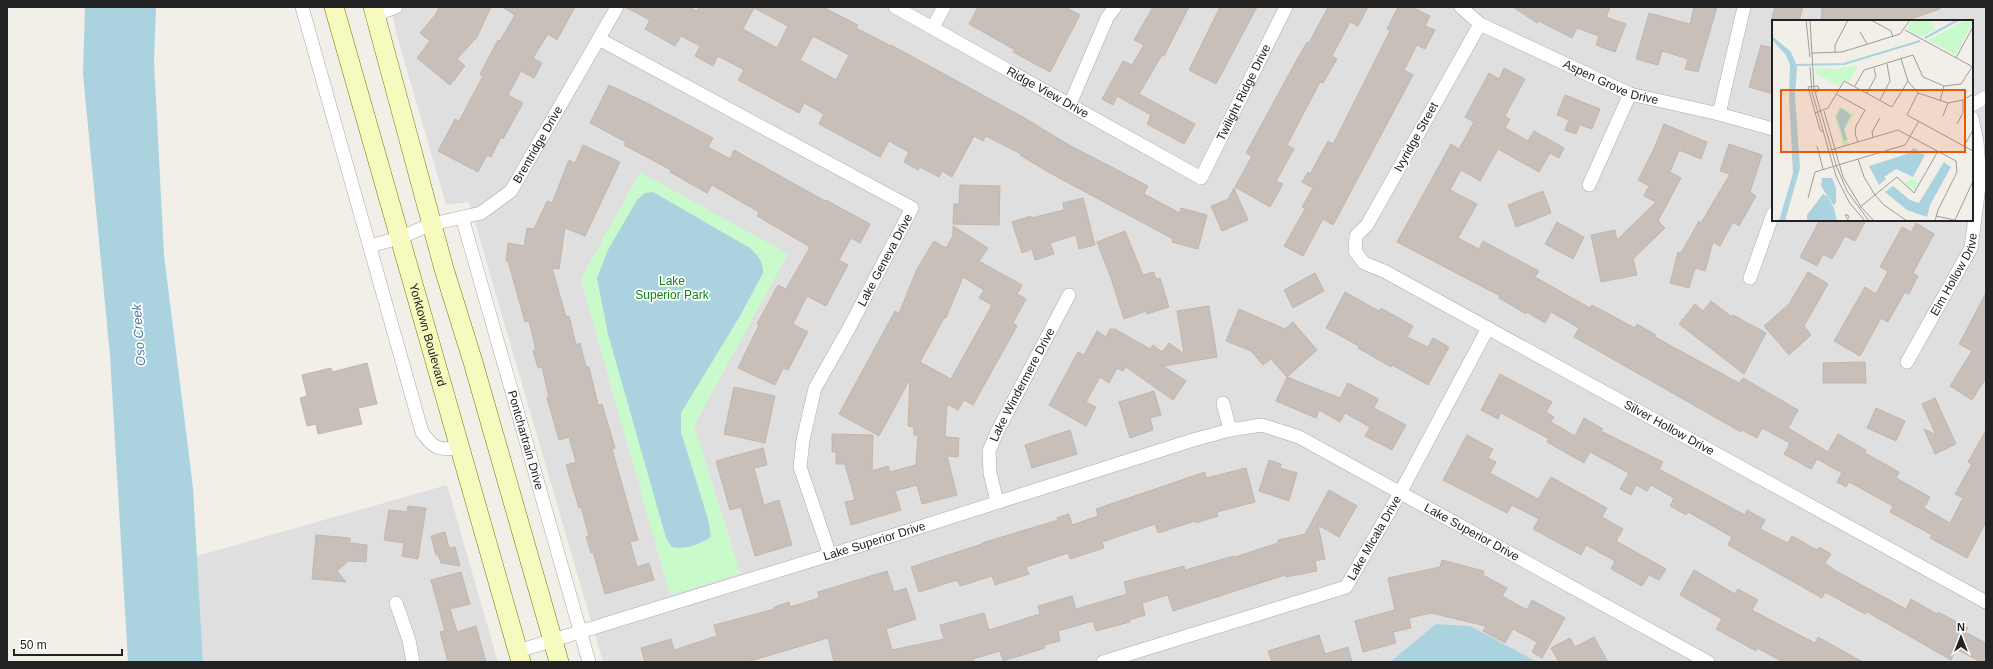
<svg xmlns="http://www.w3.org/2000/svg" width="1993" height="669" font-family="Helvetica,sans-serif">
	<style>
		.residential { fill: #e0dfdf; fill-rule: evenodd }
		.park { fill: #c8facc }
		.water { fill: #aad3df }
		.building { fill: #c7bfb8; stroke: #c4b6ab; fill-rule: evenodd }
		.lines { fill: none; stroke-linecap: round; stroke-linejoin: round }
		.street-casing { stroke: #a9a9a9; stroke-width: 14 }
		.secondary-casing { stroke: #707d05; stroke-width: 20 }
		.street { stroke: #fff; stroke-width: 13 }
		.secondary { stroke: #f7fabf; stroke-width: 19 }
		.labels { text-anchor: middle; stroke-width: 3.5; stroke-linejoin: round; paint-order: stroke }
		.street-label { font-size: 12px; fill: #222; stroke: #fff }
		.park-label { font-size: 12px; fill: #0c8416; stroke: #fff }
		.water-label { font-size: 13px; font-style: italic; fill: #4a7aab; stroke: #fff }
		.inset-river { fill: none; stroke: #aad3df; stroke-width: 2 }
		.inset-road { fill: none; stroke: #9f9d99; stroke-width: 1 }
		.view { fill: #e8590c; fill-opacity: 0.15; stroke: #e8590c; stroke-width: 2 }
		.inset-edge { fill: none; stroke: #222; stroke-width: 2 }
	</style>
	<rect width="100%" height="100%" fill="#f2efe9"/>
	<!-- residential -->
	<path class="residential" d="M391,7H1986V662H603L469,202L446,205L396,32ZM1773,21H1972V220H1773ZM787,254L694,425L740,573L670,595L581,279Z
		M447,485L498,662H203L197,556Z"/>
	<!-- park -->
	<path class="park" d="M640,172L788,254L694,425L740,573L670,595L581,279Z"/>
	<!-- water -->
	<path class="water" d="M85,7H156L154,61L164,255L193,488L203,662H128L110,356L83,74Z
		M653,192L750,248C759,257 763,261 763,273L740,316L681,413V432L708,519L711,537C700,544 685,550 672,547L666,538L608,334L597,278L608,250L637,200L645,193Z
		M1436,624L1470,626L1537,662H1390Z"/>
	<!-- building -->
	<path class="building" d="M439,7H491L477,37L457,59L465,66L450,85L417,58L430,41L420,33L436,14Z
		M502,7H575L557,40L548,34L533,58L542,63L534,78L521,71L508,95L523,103L503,139L501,137L491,157L487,155L478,172L438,151L455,119L459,121L483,76L480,74L498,40L500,41L515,15Z
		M625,7H689L697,11L699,7H823L858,25L856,28L891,46V45L1023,117L1069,145L1148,186L1144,194L1180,213L1181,208L1207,215L1198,249L1172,242L1173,239L1048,172L1020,155L1021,154L986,136L983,141L974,136L952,177L942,171L939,177L920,167L918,170L904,162L909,152L889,141L880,157L819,124L824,114L804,103L799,113L738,80L744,70L718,56L713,66L695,56L700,46L681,36L675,46L645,29L650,20ZM754,8L788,26L777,48L743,29ZM813,36L849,55L836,80L800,60Z
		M978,7H1065L1080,15L1050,72L1013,52L1015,50L969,24Z
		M1153,7H1189L1164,56L1162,55L1139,94L1195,124L1184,144L1147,124L1151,115L1117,96L1113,105L1102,99L1123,61L1132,65L1144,45L1134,40Z
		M1220,7H1257L1216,84L1189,70Z
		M1328,7H1368L1358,26L1350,22L1332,56L1337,59L1323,83L1320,82L1287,145L1294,149L1276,181L1283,184L1270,207L1235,187L1252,156L1246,153L1295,63L1307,42L1309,43Z
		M1398,7H1412L1430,16L1425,26L1435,30L1425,49L1417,45L1404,70L1413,75L1333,225L1323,219L1303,256L1284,246L1305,209L1302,207L1313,188L1302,182L1308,172L1310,174L1328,141L1333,144L1390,31L1387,29Z
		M1513,7H1610L1606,17L1626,24L1615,52L1596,45L1599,36L1577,28L1572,38L1539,21L1537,23Z
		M1694,7H1717L1698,72L1685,69L1688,59L1662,51L1658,65L1636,59L1649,13L1690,24Z
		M1775,7H1803L1799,21H1771Z
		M1822,7H1940V9L1905,21H1821Z
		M1761,45L1773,48V94L1749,87Z
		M1504,68L1525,79L1505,116L1510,119L1505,128L1532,143L1528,141L1534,131L1564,148L1559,158L1550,153L1539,172L1498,149L1480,181L1461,170L1450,190L1477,204L1458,238L1479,249L1483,241L1539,271L1535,277L1590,308L1592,305L1635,328L1637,324L1656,335L1655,337L1739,383L1743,378L1798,410L1788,428L1828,452L1838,434L1866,450L1865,453L1899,472L1896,478L1930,497L1924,508L1950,523L1963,498L1955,494L1972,464L1968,462L1986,430V522L1967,558L1930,538L1932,535L1890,512L1893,506L1849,482L1846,487L1837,482L1842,473L1817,459L1811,469L1784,454L1790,443L1762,428L1757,438L1742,430L1741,432L1574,337L1579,328L1551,312L1545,323L1527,312L1526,314L1499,298L1500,296L1397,242L1451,144L1459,149L1474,122L1465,117L1489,73L1499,79Z
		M609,85L647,103L713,138L708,147L730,159L734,150L825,201L826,200L870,224L860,243L851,238L839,260L848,265L826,306L807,296L793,324L808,332L788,370L783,368L775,385L738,368L759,325L757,324L778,285L786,289L810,247L757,216L759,212L712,185L707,193L670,172L671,170L624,145L626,142L590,123Z
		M1565,95L1600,109L1592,129L1580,125L1576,134L1565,130L1569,120L1557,115Z
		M1664,124L1707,142L1701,159L1679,150L1670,172L1681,178L1658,221L1665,228L1633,259L1637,275L1601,282L1591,235L1615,230L1617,240L1656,202L1644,196L1649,186L1638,180L1653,151Z
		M1729,144L1762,155L1750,192L1756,196L1739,226L1733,222L1720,246L1713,242L1705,271L1695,268L1689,288L1670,283L1678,252L1681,253L1699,221L1701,223L1730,174L1720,171Z
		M583,145L620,162L585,236L565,228L559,269L552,268L566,317L569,316L576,345L580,343L586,367H589L598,405L602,404L615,448L612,449L638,540L630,542L637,567L649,563L654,580L605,594L593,552L591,553L586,537L589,536L581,507L579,508L566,465L576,462L569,437L559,440L547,398L549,397L542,367L538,368L533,351L536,350L529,321L525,322L508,261H506L508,243L524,246L527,228L534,229L547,201L552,203L569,160L575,163Z
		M960,185L1000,186L999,225L953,224L954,204H959Z
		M1234,188L1248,220L1222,231L1211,206L1228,199Z
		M1543,191L1551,213L1516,227L1508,205Z
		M1083,198L1095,245L1079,249L1076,235L1050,243L1054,254L1035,260L1032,249L1022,253L1012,222L1031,216V218L1064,210L1063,203Z
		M1820,220H1866L1855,241L1845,236L1832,259L1823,254L1817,266L1800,257Z
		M1557,222L1584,237L1573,259L1545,244Z
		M1916,223L1934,234L1913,273L1918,276L1909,294L1905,292L1888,322L1881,318L1860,356L1834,341L1865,287L1876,294L1888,271L1880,267L1902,227L1911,232Z
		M953,226L988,248L979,261L1022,285L1017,294L1026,299L1013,323L1017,326L973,405L964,400L958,410L947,404L945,437L959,438L958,457L947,456L957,495L922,504L917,485L895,491L901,510L851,525L845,502L855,500L845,464H836V452H832V434L873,435L872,471L888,466L890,472L916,465L918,435H914V427L908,426L910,379L879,436L839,414L895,311L899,313L917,269L934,241L946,248L953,236ZM963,277L984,290L979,298L992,305L951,379L920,362L944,318H946Z
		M1125,231L1143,275L1154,272L1156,279L1160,278L1169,307L1147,314L1146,311L1124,319L1111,278L1097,242Z
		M1808,272L1828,284L1804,326L1811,335L1789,355L1764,326L1789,304Z
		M1315,273L1324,291L1293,308L1284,290Z
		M1345,292L1379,311L1381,308L1413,326L1407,337L1428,347L1433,338L1449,347L1428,385L1392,365L1391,367L1358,348L1359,346L1326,328Z
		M1986,293V378L1972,400L1950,386L1972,351L1959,344Z
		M1711,301L1732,317L1733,315L1766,333L1744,374L1679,324L1695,304L1703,311Z
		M1209,306L1217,357L1163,366L1186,381L1173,400L1126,367L1123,371L1117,368L1109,383L1100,377L1086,402L1096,407L1086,426L1049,405L1078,352L1084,355L1097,331L1106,337L1110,329H1115L1150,349L1153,345L1162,352L1169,343L1184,354L1177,311Z
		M1239,309L1285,329L1293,322L1317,350L1287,377L1340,398L1348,383L1378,399L1374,408L1406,425L1392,450L1365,436L1370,427L1345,413L1340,422L1319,410L1316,418L1276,401L1287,377L1271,359L1263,365L1251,351L1226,341Z
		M1865,362L1866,383H1823V363Z
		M367,363L377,404L358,408L362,424L318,434L316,424L307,426L300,398L307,396L302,375L331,368L332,372Z
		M1500,374L1552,402L1546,412L1554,417L1551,422L1575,436L1584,418L1603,429L1601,431L1663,462L1659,469L1745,515L1747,510L1765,520L1760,529L1788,543L1792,536L1817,550L1819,547L1831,554L1825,563L1836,571L1906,609L1911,599L1937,614L1938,612L1968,628L1965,632L1986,643V662H1981L1956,649L1951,660L1867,612L1865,614L1825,592L1822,598L1728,545L1732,537L1688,512L1686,515L1670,506L1674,498L1651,485L1647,491L1636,485L1631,495L1620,489L1629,473L1590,452L1584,463L1547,442L1549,439L1501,413L1498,419L1481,410Z
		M734,387L775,396L765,443L724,434Z
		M1154,391L1161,415L1150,418L1153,430L1130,438L1119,402Z
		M1935,398L1956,444L1935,454L1924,429L1936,435L1922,404Z
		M1876,408L1905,421L1896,441L1867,428Z
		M1070,430L1077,454L1032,468L1025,445Z
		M1467,435L1493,449L1488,458L1496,462L1490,473L1538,499L1551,477L1607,508L1602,517L1623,529L1616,541L1666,569L1659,580L1649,575L1642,586L1611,569L1615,561L1586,545L1581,555L1533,529L1539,519L1512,505L1507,513L1443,480Z
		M763,448L767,465L754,468L764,505L779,500L792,545L755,556L741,507L730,510L716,461Z
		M1269,460L1281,464L1280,468L1297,473L1289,501L1259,491Z
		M1246,468L1255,502L1217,512L1218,516L1196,523L1195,521L1158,533L1155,524L1102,542L1104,548L1070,559L1068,553L1026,567L1029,574L995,585L992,576L960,586L957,580L919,592L911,567L982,544V543L1058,520L1057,518L1069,514L1072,525L1098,516L1096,509L1205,472L1206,478Z
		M1329,490L1357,506L1339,537L1318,525L1325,559L1315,561L1317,571L1286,577L1285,575L1173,611L1168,595L1142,603L1145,615L1129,620L1130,622L1096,631L1093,621L1058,631L1060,641L1044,645L1045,648L1003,661L1000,651L973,659L974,662H834L828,638L747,662H645L641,648L671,639L674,650L717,636L714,625L775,609L774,607L789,602L790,607L819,598L818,592L887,571L894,592L906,588L916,619L886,629L892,650L944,639L940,625L984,613L989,630L1040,614L1038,606L1072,596L1076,609L1127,594L1124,582L1184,566L1185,570L1234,556L1235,557L1278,543V540L1305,534Z
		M408,506L426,508L418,559L402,556L404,543L384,540L389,510L407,512Z
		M445,532L449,548L455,547L460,566L441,563L438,555H436L431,536Z
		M316,535L350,538V543L367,545L366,562L348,561L337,571L346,582L312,579Z
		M1442,560L1484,571L1483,575L1507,588L1502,596L1527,610L1532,600L1565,618L1542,658L1532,652L1537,642L1513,629L1505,643L1483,631L1486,626L1431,613L1409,618L1411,628L1393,632L1396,643L1363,652L1355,621L1395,610L1388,578L1440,567Z
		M1694,570L1735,594L1738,589L1758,600L1752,610L1782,626L1815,643L1818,637L1863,662H1783L1757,648L1756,651L1716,629L1722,619L1680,595Z
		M461,572L470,604L450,609L457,632L476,626L486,662H448L440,632L445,631L431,580Z
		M1319,635L1325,654L1348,647L1352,662H1272L1268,651Z
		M1594,637L1608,662H1559L1551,648L1570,638L1575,647Z"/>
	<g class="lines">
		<defs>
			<g id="street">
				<path d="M302,7L422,432C434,450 440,450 460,448"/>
				<path id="s1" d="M895,7L1201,178L1286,7"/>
				<path id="s2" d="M1461,7L1480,24L1630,94L1719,114L1773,129"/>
				<path d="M375,15L396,7"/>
				<path id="s3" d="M1480,24L1367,225L1356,236L1355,251L1364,263L1384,271L1986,602"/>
				<path d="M933,27L944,7"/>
				<path d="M599,39L912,208L848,330L815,388L803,440L800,467L830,555"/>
				<path d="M1070,104L1107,18L1115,7"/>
				<path d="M1972,105L1986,97"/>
				<path d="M1719,114L1744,7"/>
				<path d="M1589,185L1630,94"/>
				<path id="s4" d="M462,217L589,662"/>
				<path id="s5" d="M370,246L399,238L432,224L481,213L511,191L617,7"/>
				<path d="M1750,278L1773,214"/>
				<path id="s6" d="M1907,362L1971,248L1980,179L1977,142L1972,118"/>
				<path d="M1223,403L1230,430"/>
				<path id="s7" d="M997,501L990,473L989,451L997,432L1069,295"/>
				<path d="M396,603L409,640L413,662"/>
				<path id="s8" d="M518,651L917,528L1193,440L1230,430L1262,425L1299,437L1708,662"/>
				<path id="s9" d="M1103,662L1346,587L1400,493L1488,328"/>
			</g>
			<g id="secondary">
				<path id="s10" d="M334,7L521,662"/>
				<path d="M373,7L444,269L473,362L559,662"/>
			</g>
		</defs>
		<!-- street casing -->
		<use href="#street" class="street-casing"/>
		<!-- secondary casing -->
		<use href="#secondary" class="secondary-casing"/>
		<!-- street -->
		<use href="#street" class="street"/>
		<!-- secondary -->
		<use href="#secondary" class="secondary"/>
	</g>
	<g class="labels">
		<!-- street labels -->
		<g class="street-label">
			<text dy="4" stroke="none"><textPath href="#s2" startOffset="169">Aspen Grove Drive</textPath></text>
			<text dy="4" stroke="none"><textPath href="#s1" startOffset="175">Ridge View Drive</textPath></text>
			<text dy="4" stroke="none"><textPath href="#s1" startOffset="446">Twilight Ridge Drive</textPath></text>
			<text transform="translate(1416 137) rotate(-61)" y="4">Ivyridge Street</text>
			<text dy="4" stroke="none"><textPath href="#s5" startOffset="207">Brentridge Drive</textPath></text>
			<text transform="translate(885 260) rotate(-62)" y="4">Lake Geneva Drive</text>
			<text dy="4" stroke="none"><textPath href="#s6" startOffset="100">Elm Hollow Drive</textPath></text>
			<text dy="4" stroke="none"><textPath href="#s10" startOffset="341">Yorktown Boulevard</textPath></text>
			<text dy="4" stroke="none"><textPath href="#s7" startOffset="125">Lake Windermere Drive</textPath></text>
			<text dy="4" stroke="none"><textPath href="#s3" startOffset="623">Silver Hollow Drive</textPath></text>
			<text dy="4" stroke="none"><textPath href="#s4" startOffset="232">Pontchartrain Drive</textPath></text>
			<text dy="4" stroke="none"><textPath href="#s8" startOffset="1014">Lake Superior Drive</textPath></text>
			<text dy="4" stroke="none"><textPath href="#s9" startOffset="311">Lake Micala Drive</textPath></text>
			<text dy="4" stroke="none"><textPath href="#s8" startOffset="373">Lake Superior Drive</textPath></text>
		</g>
		<!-- park labels -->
		<g class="park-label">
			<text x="672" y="285">Lake<tspan x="672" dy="14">Superior Park</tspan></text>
		</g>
		<!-- water labels -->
		<g class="water-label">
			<text transform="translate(138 335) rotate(-94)" y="5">Oso Creek</text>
		</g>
	</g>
	<!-- overview -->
	<g transform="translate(1772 20)">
		<rect width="201" height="201" fill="#f2efe9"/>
		<path d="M140,0H158L163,10L149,17L135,9ZM194,0H201V3L183,35L156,20ZM86,45L77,62L71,60L67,66L43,53V48L62,49ZM68,86L82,94L73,110L77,124L71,126L63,96ZM139,158L147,162L142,171L133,164Z" fill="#c8facc"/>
		<path d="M0,16L19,32L25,46L23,76L28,148L13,201H7L21,153L17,77L18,45L14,35L0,20ZM69,88L79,95L72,109L75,120L72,121L64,96ZM142,128L153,135L141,157L124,149L112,157L114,159L107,165L97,146L135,134ZM172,142L179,147L158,185L155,197L135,190L113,172L121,166L138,180L147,183ZM50,158H60L64,168V182L62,186L49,166ZM51,174L55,176L62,188L65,201H35V195Z" fill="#aad3df"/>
		<path class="inset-river" d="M153,18L186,0M23,45L72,44L148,21"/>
		<path class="inset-road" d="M34,0L38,37M38,0L42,68L64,145L75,171L97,201M99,0L119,11L121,17M133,10L201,47M88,12L95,24M63,32V25L76,0M40,33L70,32L128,14L138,0M184,38L201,7M129,39L136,61L146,73L176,83L191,80L201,74M38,47L40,72L64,156L77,182L93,201M83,66L92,50L141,35L151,57L172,66L189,64L200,47M44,72L47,70L46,66L36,67L48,110L51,112M95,73L104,56L102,48M146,73L135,95L201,131M64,74L93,90L84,106L83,114L86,122M108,80L118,61L115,44M168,81L172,66M52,91L71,157L89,187L102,201M43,93L56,88L72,61L120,87L136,61M171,96L176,83M185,104L191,93V80M101,117L100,112L108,98M45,126L51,149M192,126L201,110M59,130L126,110L184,141L185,152L166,190L163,201M86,139L92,157L103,175L112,185L135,201M36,178L43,152L133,125L147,101M87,188L125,157L142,173L166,131M164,196L187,201M77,198L76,195H73L77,201M183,200L201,161"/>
		<path class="view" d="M9,70H193V132H9Z"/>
		<rect width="201" height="201" class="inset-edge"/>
	</g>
	<!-- border -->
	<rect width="1993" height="669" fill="none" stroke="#222222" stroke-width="16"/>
	<!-- north arrow -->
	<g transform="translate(1961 637)" stroke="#ffffff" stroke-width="3" paint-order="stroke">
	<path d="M0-3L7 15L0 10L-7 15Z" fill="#222222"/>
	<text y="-6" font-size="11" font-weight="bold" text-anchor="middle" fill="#222222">N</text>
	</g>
	<!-- scale -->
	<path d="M14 649v6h108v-6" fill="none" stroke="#222222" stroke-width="2"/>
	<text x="20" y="649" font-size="12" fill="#222222" stroke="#ffffff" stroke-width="3" paint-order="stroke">50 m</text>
</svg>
